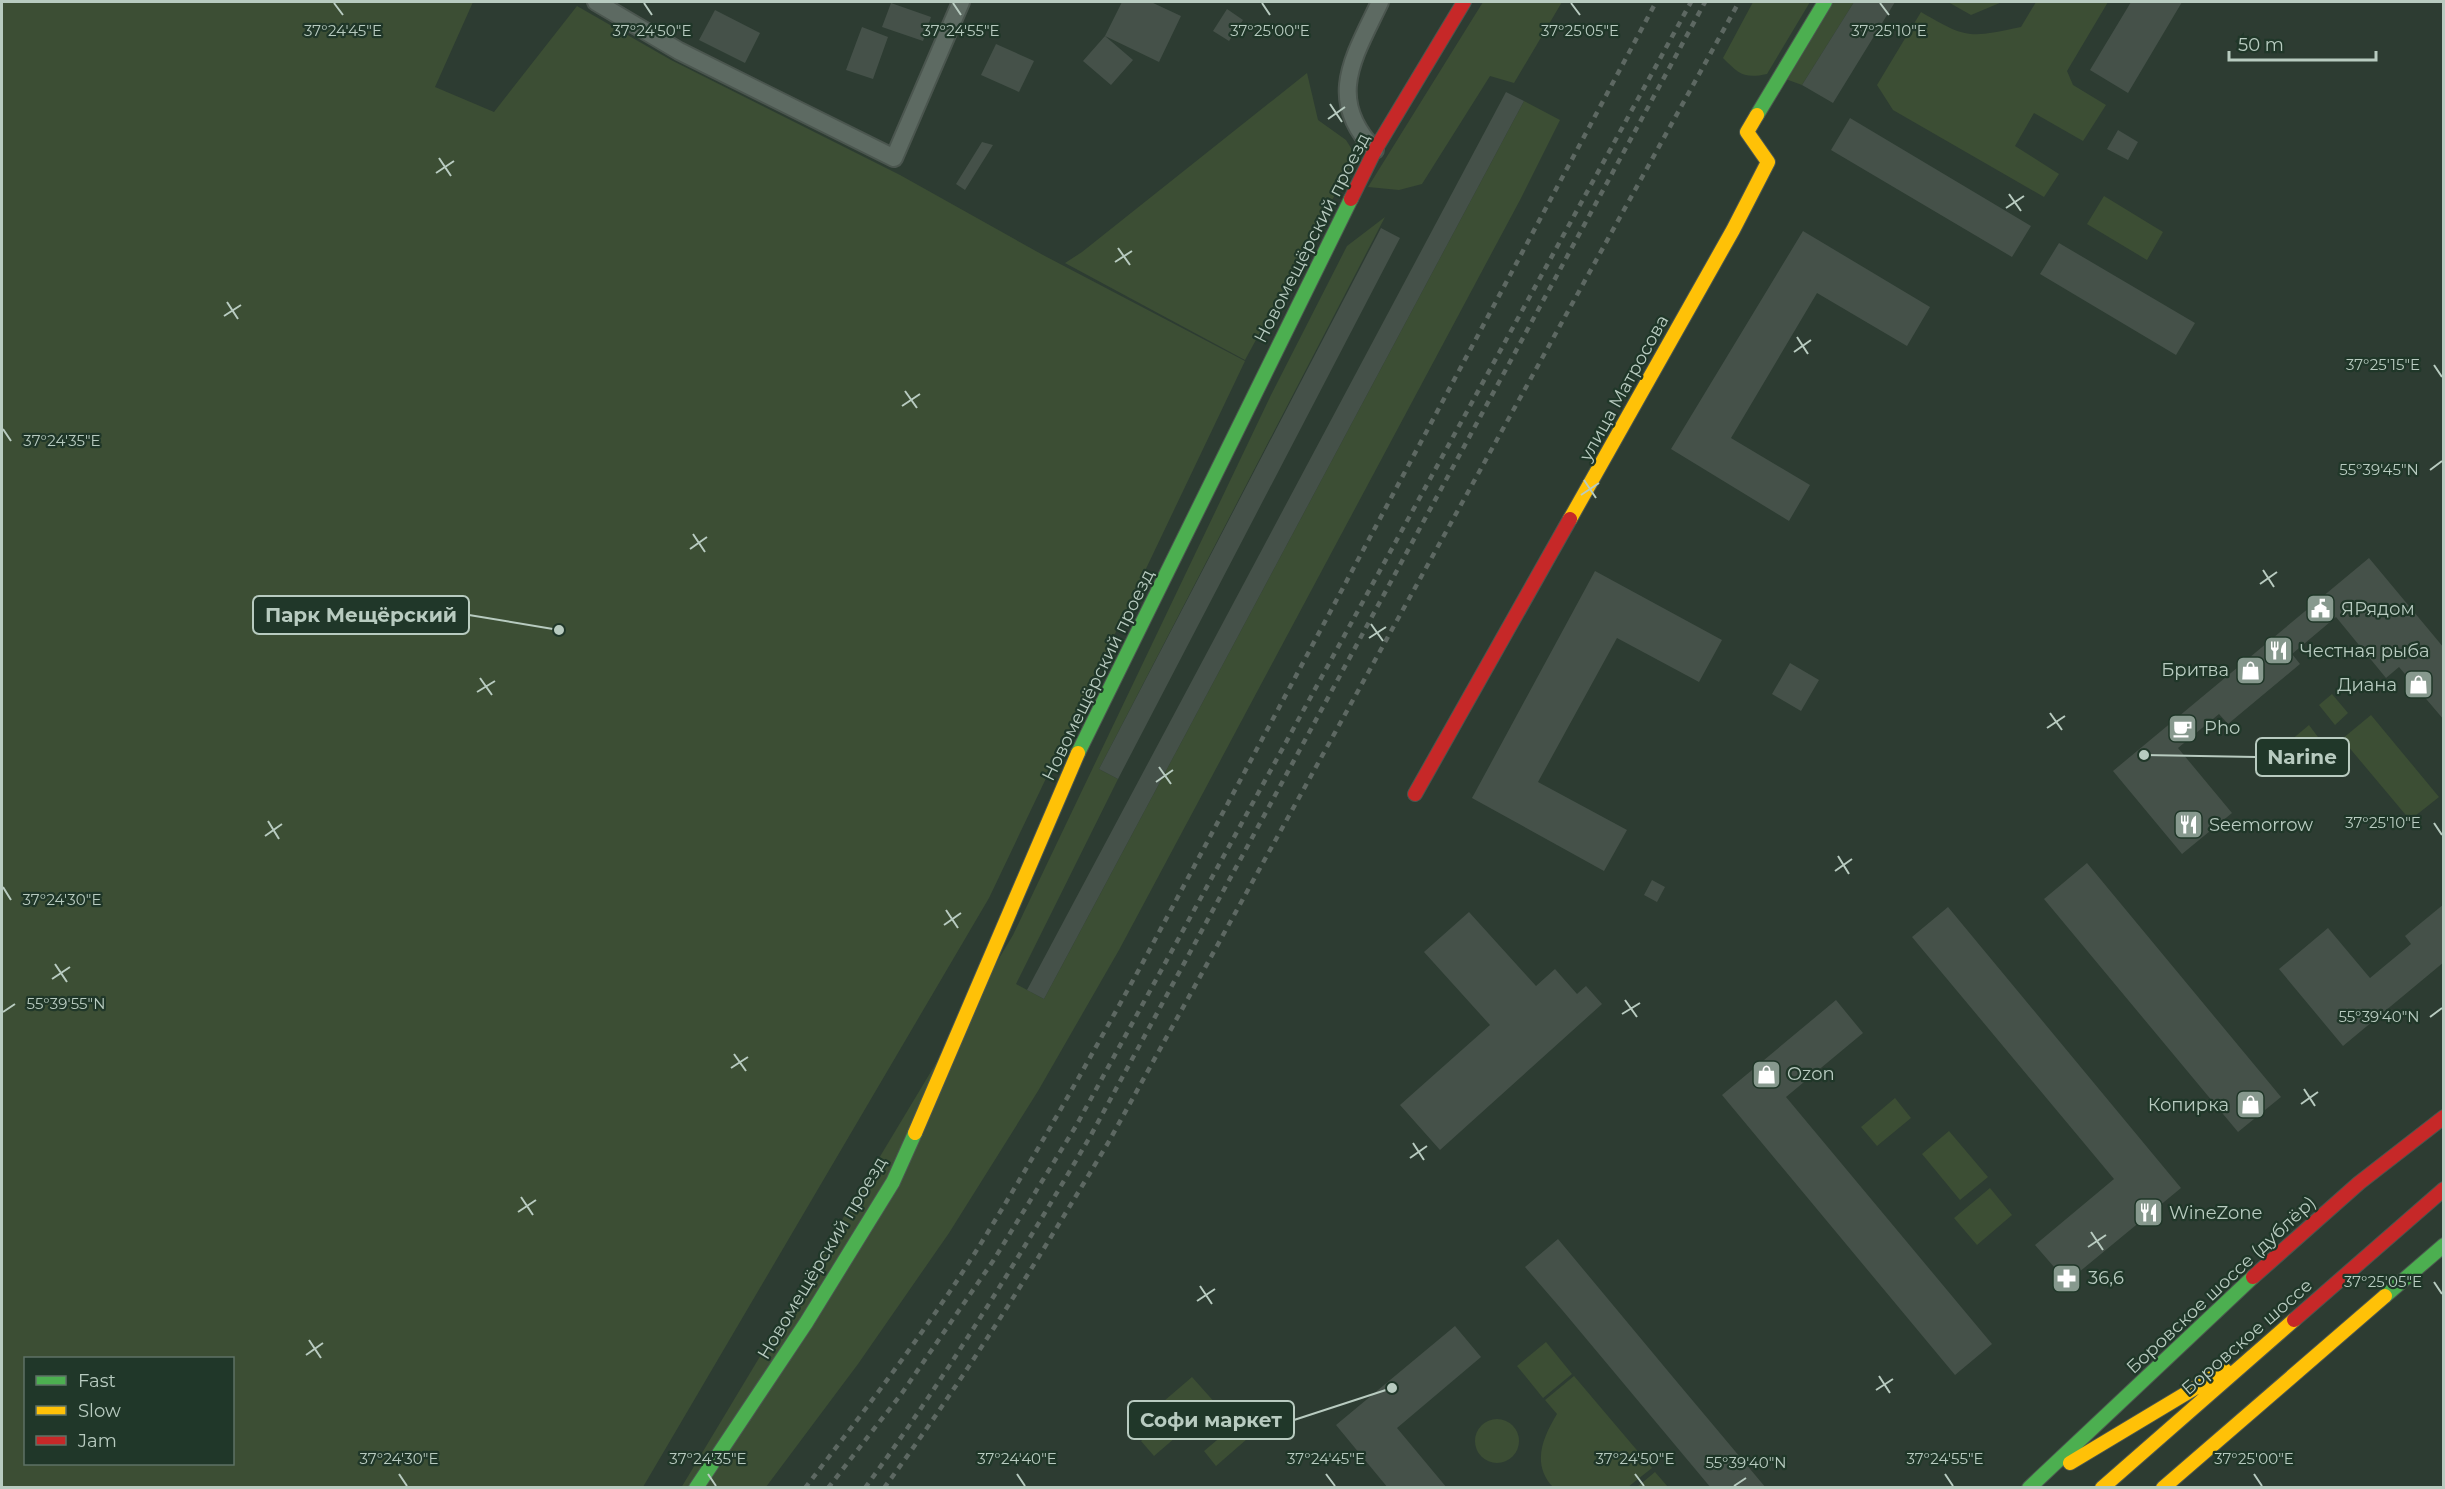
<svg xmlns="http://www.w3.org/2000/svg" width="2445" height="1489" font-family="Montserrat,sans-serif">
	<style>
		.green { fill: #3c4e34; fill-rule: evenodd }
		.building { fill: #455149 }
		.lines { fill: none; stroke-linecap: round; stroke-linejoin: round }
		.street-casing { stroke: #4b564f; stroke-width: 20 }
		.fast-casing { stroke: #4b564f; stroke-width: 16 }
		.slow-casing { stroke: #4b564f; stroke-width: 16 }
		.jam-casing { stroke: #4b564f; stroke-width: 16 }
		.street { stroke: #5d6a62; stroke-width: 16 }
		.fast { stroke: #4caf50; stroke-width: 14 }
		.slow { stroke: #ffc107; stroke-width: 14 }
		.jam { stroke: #c62828; stroke-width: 14 }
		.rail { stroke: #5d6862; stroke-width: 4.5; stroke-dasharray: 6 6; stroke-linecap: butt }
		.ticks { fill: none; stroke: #b8cbc0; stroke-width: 2 }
		.labels { text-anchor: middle; stroke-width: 4.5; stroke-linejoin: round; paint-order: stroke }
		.street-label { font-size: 18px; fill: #b8cbc0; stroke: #203729 }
		.poi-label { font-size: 18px; fill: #b8cbc0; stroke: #203729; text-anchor: start }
		.ticks-label { font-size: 15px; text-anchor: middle; fill: #b8cbc0; stroke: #203729; stroke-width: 4.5; stroke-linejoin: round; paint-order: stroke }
		.leader { fill: none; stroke: #b8cbc0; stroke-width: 2 }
		.callout-dot { fill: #b8cbc0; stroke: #203729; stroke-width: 2 }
		.callout { fill: #203729; stroke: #b8cbc0; stroke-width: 2 }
		.callout-label { font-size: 20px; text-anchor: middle; font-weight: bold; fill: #b8cbc0 }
	</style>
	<rect width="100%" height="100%" fill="#2d3c32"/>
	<!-- green -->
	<path class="green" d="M2,2H473L435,87L494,112L577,6L671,60L900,175L1043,255L1245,361L989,898L643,1487H2ZM26,1358H232V1464H26Z
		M1483,2H1562L1514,83L1490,76L1422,184L1399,190L1368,187Z
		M1753,2H1810L1767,74C1744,79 1739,74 1723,58Z
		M1825,2H1854L1802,85L1780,77Z
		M1948,2H2002L1971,15Z
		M2036,2H2108L2067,71L2073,85L2106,105L2083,141L2034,113L2015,146L2059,174L2044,197L1893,110L1877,85L1921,12C1967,39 1969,38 2021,27Z
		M1307,73L1318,120L1346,140L1356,156L1245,360L1065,263L1082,252Z
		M1524,101L1560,120L1520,200L1119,950L1038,1091L949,1233L858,1364L766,1487L681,1488L1013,935L1271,395L1347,246L1385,217L1099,769L1118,779L1016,984L1044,999Z
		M2104,196L2163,232L2147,260L2087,224Z
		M2332,694L2348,713L2335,725L2319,705Z
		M2371,715L2439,797L2410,820L2342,739Z
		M2309,725L2318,737L2300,752L2290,741Z
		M1895,1098L1911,1118L1877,1146L1861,1127Z
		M1949,1131L1988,1177L1960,1200L1922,1154Z
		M1990,1188L2012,1215L1977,1245L1954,1218Z
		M1546,1342L1572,1374L1543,1398L1517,1366Z
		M1574,1376L1652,1468L1628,1487H1553C1531,1464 1543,1437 1557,1414L1545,1400Z
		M1192,1377L1217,1405L1188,1429L1164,1401Z
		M1171,1417L1183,1431L1154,1456L1141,1441Z
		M1475 1441a22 22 0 1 1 44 0a22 22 0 1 1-44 0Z
		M1235,1425L1247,1439L1216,1466L1204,1451Z
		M1655,1472L1668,1487H1637Z"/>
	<!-- building -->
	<path class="building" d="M1122,2H1151L1181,16L1159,62L1105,36L1133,60L1111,85L1083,61L1105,36Z
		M1854,2H1895L1833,103L1802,85Z
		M2131,2H2182L2128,93L2090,70Z
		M891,3L931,17L923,41L882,27Z
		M1227,9L1243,20L1229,41L1213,31Z
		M715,10L760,33L745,63L699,40Z
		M862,27L888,37L873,79L846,70Z
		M996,44L1034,61L1019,92L981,75Z
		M1506,92L1524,101L1044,999L1027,990Z
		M1850,118L2031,226L2012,257L1831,150Z
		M2118,130L2138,142L2128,160L2107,149Z
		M982,142L993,145L965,190L956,184Z
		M1381,228L1400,238L1118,779L1099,769Z
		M1803,231L1930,307L1907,346L1817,293L1731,438L1810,485L1789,521L1671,449Z
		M2059,243L2195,323L2176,355L2040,274Z
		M2369,558L2444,648V720L2399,667L2386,678L2336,617L2292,654L2300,664L2228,724L2219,714L2178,748L2232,813L2182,854L2113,771Z
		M1595,571L1722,640L1699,682L1617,638L1538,782L1627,830L1604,871L1472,798Z
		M1790,663L1819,680L1801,711L1772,694Z
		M2087,863L2281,1097L2238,1132L2044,899Z
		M1652,880L1665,887L1657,902L1644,895Z
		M2444,904V962L2343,1046L2279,969L2328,928L2370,978L2411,944L2405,936Z
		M1948,907L2181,1188L2067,1282L2035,1245L2114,1179L1912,937Z
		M1469,912L1536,986L1555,969L1577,994L1586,986L1602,1004L1440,1150L1400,1105L1490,1025L1424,952Z
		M1836,1000L1863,1033L1786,1097L1992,1344L1955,1375L1722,1095Z
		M1558,1239L1672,1376L1766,1488H1711L1563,1311L1525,1267Z
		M1455,1326L1481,1357L1397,1428L1447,1488H1388L1336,1425Z"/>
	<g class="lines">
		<defs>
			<path id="street" d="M596,2L679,51L894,158L961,2
				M1375,150C1325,99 1354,57 1380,2"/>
			<path id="fast" d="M1757,115L1825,2
				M1078,753L1351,199
				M2385,1296L2444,1245
				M696,1488L806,1323L893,1182L915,1133
				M2029,1488L2253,1277"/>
			<path id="slow" d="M1570,519L1733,230L1768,162L1747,132L1757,115
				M915,1133L1078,753
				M2070,1463L2225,1370
				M2102,1488L2294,1320
				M2163,1488L2385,1296"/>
			<path id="jam" d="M1351,199L1375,150L1464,2
				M1415,794L1570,519
				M2253,1277L2359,1183L2444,1117
				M2294,1320L2444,1189"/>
		</defs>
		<!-- street casing -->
		<use href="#street" class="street-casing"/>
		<!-- fast casing -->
		<use href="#fast" class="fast-casing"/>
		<!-- slow casing -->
		<use href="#slow" class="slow-casing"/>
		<!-- jam casing -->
		<use href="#jam" class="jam-casing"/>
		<!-- street -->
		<use href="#street" class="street"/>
		<!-- fast -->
		<use href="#fast" class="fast"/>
		<!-- slow -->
		<use href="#slow" class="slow"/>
		<!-- jam -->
		<use href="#jam" class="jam"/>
		<!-- rail -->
		<path class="rail" d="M805,1488C865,1410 926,1331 978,1248C1036,1155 1089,1060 1142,964L1656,2
			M828,1488L902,1393L993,1261L1076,1126L1691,2
			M865,1488C948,1374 1020,1256 1091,1135L1705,2
			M884,1488C966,1377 1037,1261 1108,1143L1739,2"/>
	</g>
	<!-- ticks -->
	<path class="ticks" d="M334,3L343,15M644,3L652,15M953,3L961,15M1262,3L1270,15M1571,3L1580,15M1880,3L1889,15M1330,104L1342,122M1328,119L1345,107M439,158L451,176M436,173L454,161M2009,194L2021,211M2006,208L2024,196M1118,248L1130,265M1115,262L1132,251M227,302L238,319M224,316L241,305M1797,337L1808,354M1794,352L1811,340M2434,365L2442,377M905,391L917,408M902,406L920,394M3,429L11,441M2430,470L2442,461M1584,480L1596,498M1581,495L1599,483M693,534L705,552M690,549L707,537M2263,570L2274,587M2260,584L2277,572M1371,624L1383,641M1369,638L1386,627M480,678L492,695M477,692L495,681M2050,713L2062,730M2047,728L2065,716M1159,767L1171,784M1156,782L1173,770M268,821L279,839M2434,823L2442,835M265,836L282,824M1838,856L1849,874M1835,871L1852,859M3,887L11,900M946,910L958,928M944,925L961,913M55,964L67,982M52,979L70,967M1625,1000L1637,1017M3,1012L15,1004M1622,1014L1640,1003M2430,1017L2442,1008M734,1054L746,1071M731,1068L748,1057M2304,1089L2315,1106M2301,1104L2318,1092M1413,1143L1424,1160M1410,1158L1427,1146M521,1197L533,1215M518,1212L536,1200M2091,1232L2103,1250M2088,1247L2106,1235M2434,1282L2442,1294M1200,1286L1212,1304M1197,1301L1215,1289M309,1340L321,1358M306,1355L323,1343M1879,1376L1890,1393M1876,1390L1893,1379M399,1474L407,1486M708,1474L716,1486M1017,1474L1025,1486M1326,1474L1335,1486M1635,1474L1644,1486M1945,1474L1953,1486M2254,1474L2262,1486M1734,1486L1746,1478"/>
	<!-- icons -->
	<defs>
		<symbol id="civic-square" viewBox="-11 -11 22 22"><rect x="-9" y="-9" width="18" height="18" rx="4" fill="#87998e" stroke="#203729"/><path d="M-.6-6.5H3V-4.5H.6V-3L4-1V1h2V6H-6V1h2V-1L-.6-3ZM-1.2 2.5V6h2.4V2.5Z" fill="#fff"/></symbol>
		<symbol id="restaurant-square" viewBox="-11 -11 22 22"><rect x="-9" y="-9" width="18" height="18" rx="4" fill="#87998e" stroke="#203729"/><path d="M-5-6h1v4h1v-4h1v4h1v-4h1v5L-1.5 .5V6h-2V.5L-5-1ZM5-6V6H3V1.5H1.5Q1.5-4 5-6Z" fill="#fff"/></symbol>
		<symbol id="shop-square" viewBox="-11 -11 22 22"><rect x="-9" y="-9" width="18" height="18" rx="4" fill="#87998e" stroke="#203729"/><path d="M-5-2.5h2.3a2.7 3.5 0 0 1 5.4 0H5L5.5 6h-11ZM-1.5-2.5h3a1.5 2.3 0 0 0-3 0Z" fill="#fff"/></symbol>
		<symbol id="cafe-square" viewBox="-11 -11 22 22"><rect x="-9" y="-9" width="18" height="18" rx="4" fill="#87998e" stroke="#203729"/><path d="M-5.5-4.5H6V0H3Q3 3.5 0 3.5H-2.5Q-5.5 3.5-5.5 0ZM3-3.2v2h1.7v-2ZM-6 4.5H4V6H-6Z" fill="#fff"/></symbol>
		<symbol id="pharmacy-square" viewBox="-11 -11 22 22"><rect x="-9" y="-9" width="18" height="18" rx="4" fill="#87998e" stroke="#203729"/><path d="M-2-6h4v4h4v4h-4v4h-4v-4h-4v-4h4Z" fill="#fff"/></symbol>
	</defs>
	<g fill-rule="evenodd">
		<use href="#civic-square" x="2304" y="592" width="33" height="33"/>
		<use href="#restaurant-square" x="2262" y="634" width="33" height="33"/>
		<use href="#shop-square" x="2234" y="654" width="33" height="33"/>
		<use href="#shop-square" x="2402" y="668" width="33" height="33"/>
		<use href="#cafe-square" x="2166" y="712" width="33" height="33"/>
		<use href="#restaurant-square" x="2172" y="808" width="33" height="33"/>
		<use href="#shop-square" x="1750" y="1058" width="33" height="33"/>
		<use href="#shop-square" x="2234" y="1088" width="33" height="33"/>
		<use href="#restaurant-square" x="2132" y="1196" width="33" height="33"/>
		<use href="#pharmacy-square" x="2050" y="1262" width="33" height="33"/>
	</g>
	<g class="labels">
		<!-- street labels -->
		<g class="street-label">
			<text transform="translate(1312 238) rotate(-63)" y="6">Новомещёрский проезд</text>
			<text transform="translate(1624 388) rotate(-61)" y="6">улица Матросова</text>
			<text transform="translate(1098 675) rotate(-64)" y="6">Новомещёрский проезд</text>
			<text transform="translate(822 1258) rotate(-59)" y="6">Новомещёрский проезд</text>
			<text transform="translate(2221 1285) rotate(-43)" y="6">Боровское шоссе (дублёр)</text>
			<text transform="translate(2247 1337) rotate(-41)" y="6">Боровское шоссе</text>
		</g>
		<!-- poi labels -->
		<g class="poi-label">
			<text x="2341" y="615">ЯРядом</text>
			<text x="2300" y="657">Честная рыба</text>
			<text x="2229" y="676" text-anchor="end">Бритва</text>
			<text x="2397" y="691" text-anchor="end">Диана</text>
			<text x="2204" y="734">Pho</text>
			<text x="2209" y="831">Seemorrow</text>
			<text x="1787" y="1080">Ozon</text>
			<text x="2229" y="1111" text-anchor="end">Копирка</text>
			<text x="2169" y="1219">WineZone</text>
			<text x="2088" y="1284">36,6</text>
		</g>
	</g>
	<g class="ticks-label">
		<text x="343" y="36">37°24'45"E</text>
		<text x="652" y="36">37°24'50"E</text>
		<text x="961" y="36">37°24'55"E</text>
		<text x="1270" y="36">37°25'00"E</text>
		<text x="1580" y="36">37°25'05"E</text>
		<text x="1889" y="36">37°25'10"E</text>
		<text x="2383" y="370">37°25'15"E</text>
		<text x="62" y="446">37°24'35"E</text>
		<text x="2379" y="475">55°39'45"N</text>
		<text x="2383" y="828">37°25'10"E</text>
		<text x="62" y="905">37°24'30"E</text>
		<text x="66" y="1009">55°39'55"N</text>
		<text x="2379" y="1022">55°39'40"N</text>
		<text x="2383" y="1287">37°25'05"E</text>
		<text x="399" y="1464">37°24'30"E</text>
		<text x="708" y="1464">37°24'35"E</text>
		<text x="1017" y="1464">37°24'40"E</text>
		<text x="1326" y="1464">37°24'45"E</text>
		<text x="1635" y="1464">37°24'50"E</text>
		<text x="1945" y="1464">37°24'55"E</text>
		<text x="2254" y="1464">37°25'00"E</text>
		<text x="1746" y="1468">55°39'40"N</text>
	</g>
	<!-- callouts -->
	<path class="leader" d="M559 630L469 615M2144 755L2256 757M1392 1388L1294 1420"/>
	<g class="callout-dot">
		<circle cx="559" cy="630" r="6"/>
		<circle cx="2144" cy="755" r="6"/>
		<circle cx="1392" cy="1388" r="6"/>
	</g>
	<g class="callout">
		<rect x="253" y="596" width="216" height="38" rx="6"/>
		<rect x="2256" y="738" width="93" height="38" rx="6"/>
		<rect x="1128" y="1401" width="166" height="38" rx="6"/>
	</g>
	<g class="callout-label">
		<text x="361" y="622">Парк Мещёрский</text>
		<text x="2302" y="764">Narine</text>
		<text x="1211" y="1427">Софи маркет</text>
	</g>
	<!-- border -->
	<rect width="2445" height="1489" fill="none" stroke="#b8cbc0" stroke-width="6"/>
	<!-- legend -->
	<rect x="24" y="1357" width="210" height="108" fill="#203729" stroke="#5d7265" stroke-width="1.5"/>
	<rect x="36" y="1376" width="30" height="9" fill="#4caf50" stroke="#5d7265" stroke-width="1.5"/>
	<text x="78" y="1387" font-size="18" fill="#b8cbc0">Fast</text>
	<rect x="36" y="1406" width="30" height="9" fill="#ffc107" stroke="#5d7265" stroke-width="1.5"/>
	<text x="78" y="1417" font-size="18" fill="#b8cbc0">Slow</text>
	<rect x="36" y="1436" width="30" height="9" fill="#c62828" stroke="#5d7265" stroke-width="1.5"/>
	<text x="78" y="1447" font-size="18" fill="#b8cbc0">Jam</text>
	<!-- scale -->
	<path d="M2229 51v9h147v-9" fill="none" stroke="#b8cbc0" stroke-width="3"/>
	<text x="2238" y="51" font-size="18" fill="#b8cbc0" stroke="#203729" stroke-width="4.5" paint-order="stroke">50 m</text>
</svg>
